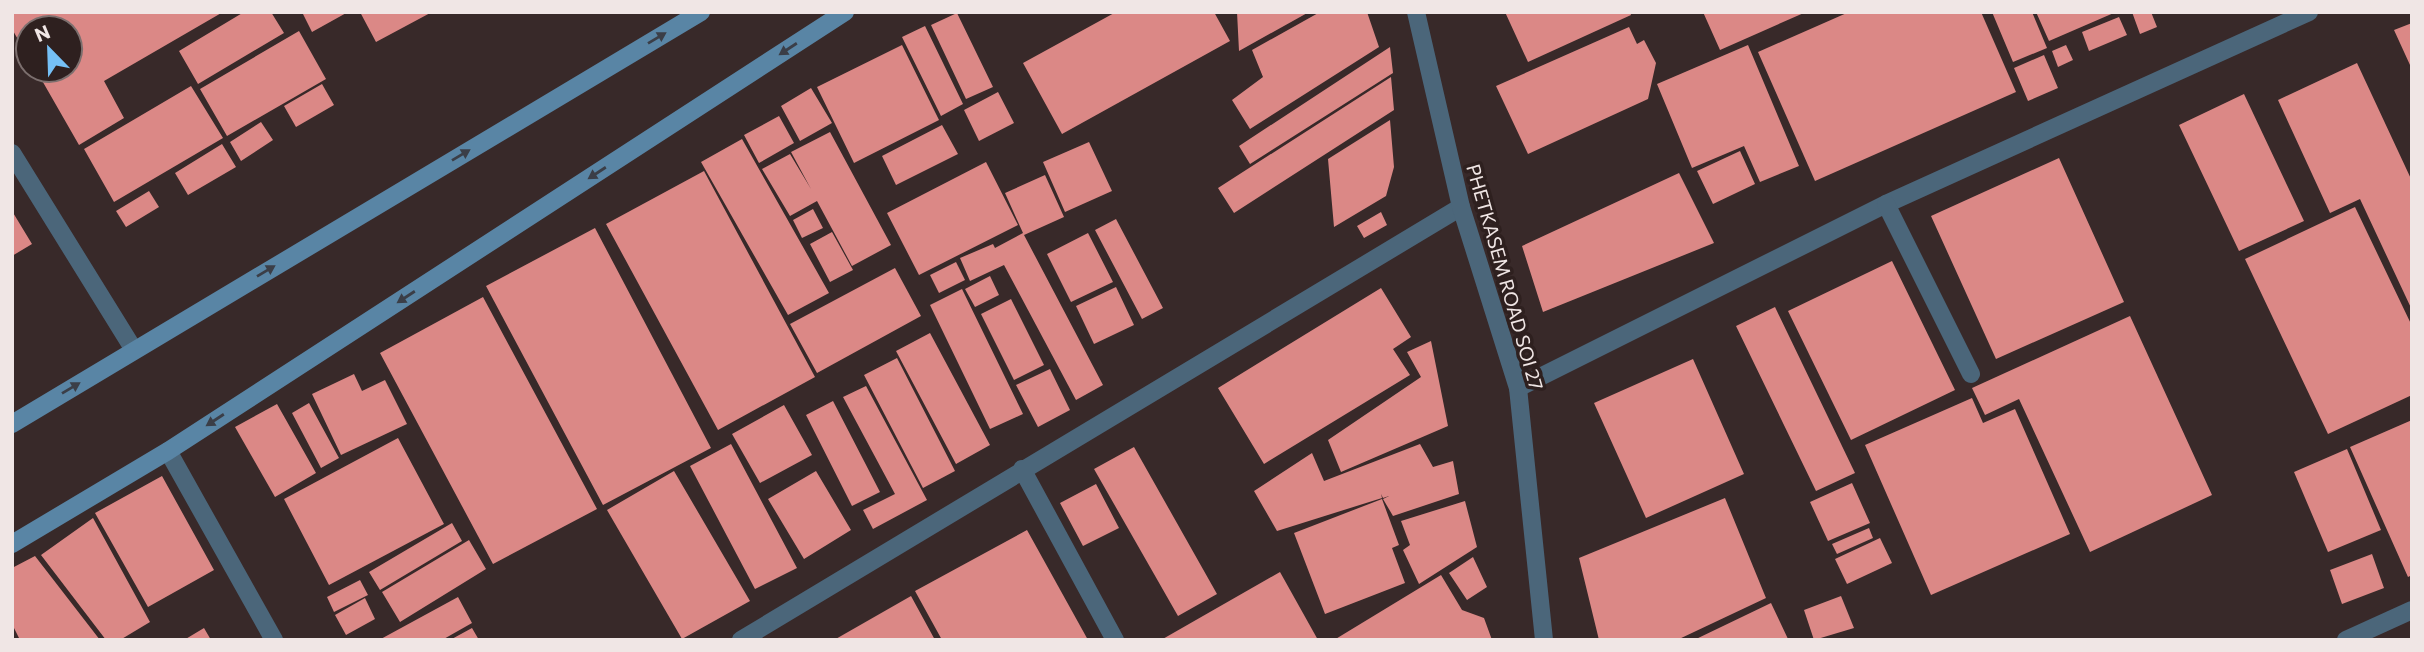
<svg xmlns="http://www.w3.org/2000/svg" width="2424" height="652" font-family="Commissioner,sans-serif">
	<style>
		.building { fill: #db8886 }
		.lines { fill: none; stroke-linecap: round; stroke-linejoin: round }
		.service { stroke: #4b667a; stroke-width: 18 }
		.minor { stroke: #4b667a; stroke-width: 18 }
		.tertiary { stroke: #4b667a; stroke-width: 18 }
		.secondary { stroke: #5985a5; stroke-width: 18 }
		.oneway { fill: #3b3e47 }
		.labels { text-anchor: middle; stroke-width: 7; stroke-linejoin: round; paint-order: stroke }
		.street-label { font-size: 19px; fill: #f0e6e5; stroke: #2e201f }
	</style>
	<rect width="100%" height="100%" fill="#382929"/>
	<!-- building -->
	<path class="building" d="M12,12H223L104,81L124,118L79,145L36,70H70V28H28V57L12,29Z
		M244,12H271L284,33L198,84L179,51Z
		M302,12H348L312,32Z
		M360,12H432L376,42Z
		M1116,12H1214L1230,41L1062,134L1023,63Z
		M1237,12H1309L1239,51Z
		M1320,12H1367L1379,47L1250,129L1232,100L1263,77L1252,50Z
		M1505,12H1630L1631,15L1528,62Z
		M1703,12H1806L1720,50Z
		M1849,12H1981L2016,92L1815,181L1758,52Z
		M1992,12H2032L2047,48L2013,62Z
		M2036,12H2116L2049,41Z
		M2132,12H2151L2157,27L2140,34Z
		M957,13L993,87L966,99L931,25Z
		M2119,17L2127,35L2089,51L2082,32Z
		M2412,23V64L2410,65L2394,30Z
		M925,26L963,104L941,116L902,37Z
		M1629,27L1637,44L1644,40L1656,63L1648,99L1528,154L1496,86Z
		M299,31L326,79L227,136L200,89Z
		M902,45L939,120L854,163L817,87Z
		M1748,45L1799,166L1760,182L1744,146L1692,168L1657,84Z
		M2066,45L2073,60L2058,67L2052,51Z
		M1390,47L1393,73L1250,164L1239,146Z
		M2044,55L2058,88L2028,101L2014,68Z
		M2357,63L2412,181V310L2360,199L2330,213L2278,100Z
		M1391,77L1394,110L1234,213L1218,188Z
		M322,84L334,105L296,127L284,106Z
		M191,86L223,138L114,202L84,149Z
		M811,88L832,123L800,141L781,106Z
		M998,92L1014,123L979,141L964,110Z
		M2244,94L2304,221L2239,251L2179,125Z
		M779,116L794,143L759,163L744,135Z
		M1390,120L1394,167L1386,196L1334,227L1328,159Z
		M261,122L273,140L241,161L230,142Z
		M942,125L958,154L896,185L882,156Z
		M830,132L891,245L852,266L817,201L790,216L762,169L790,154L811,189L791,152Z
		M742,139L829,293L788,315L701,162Z
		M1089,142L1112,191L1065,212L1043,162Z
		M222,144L236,167L188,195L175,173Z
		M1740,151L1755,184L1713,204L1697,171Z
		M2059,158L2124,302L1996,359L1931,216Z
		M986,162L1018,225L919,275L887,213Z
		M704,171L815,377L718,430L606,224Z
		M1679,173L1714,243L1543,312L1522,246Z
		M1045,175L1064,217L1024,235L1103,385L1076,400L1004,265L970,281L960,258L993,244L995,248L1023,233L1005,193Z
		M149,191L159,207L126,227L116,211Z
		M2355,207L2412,326V395L2328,434L2245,259Z
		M813,209L823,228L802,238L793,220Z
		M12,211L32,244L12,256Z
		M1381,212L1387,225L1364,238L1357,226Z
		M1116,219L1163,308L1142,319L1095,230Z
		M595,228L711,448L603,505L486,286Z
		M832,232L853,270L830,282L810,244Z
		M1088,233L1113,282L1071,302L1047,254Z
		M1892,261L1955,390L1851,440L1788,311Z
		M956,262L965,280L939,293L930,275Z
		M895,268L921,316L817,373L790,324Z
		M990,276L999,295L975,307L965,289Z
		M1116,287L1134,325L1094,344L1076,306Z
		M1381,288L1411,337L1393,349L1410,375L1264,464L1218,388Z
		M962,289L1023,414L990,429L930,305Z
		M483,297L597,509L493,564L380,353Z
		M1011,299L1044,365L1014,380L981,314Z
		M1775,307L1855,473L1816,491L1736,326Z
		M2130,316L2212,495L2090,552L2019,399L1985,415L1972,388Z
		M930,333L990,445L956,464L896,351Z
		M1431,341L1448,426L1341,472L1328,440L1421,377L1407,352Z
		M897,358L955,471L923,488L864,375Z
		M1693,359L1744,474L1646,518L1594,403Z
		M1050,369L1070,410L1038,427L1016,385Z
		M354,374L362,391L385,380L407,424L341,455L312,394Z
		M866,386L927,500L873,529L863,510L895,494L843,397Z
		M1972,398L1983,423L2015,409L2070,534L1931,595L1865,445Z
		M833,401L880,492L852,506L806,415Z
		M309,403L339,458L321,468L292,413Z
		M277,404L316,473L275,497L235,427Z
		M784,405L812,455L760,483L732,434Z
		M2412,420V575L2408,577L2350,447Z
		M398,438L444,524L329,585L284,499Z
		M731,444L797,568L755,589L690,466Z
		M1420,444L1433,467L1453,461L1459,494L1393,516L1383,499L1389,496L1383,498L1381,494L1382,498L1277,531L1254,491L1312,453L1324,481Z
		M1134,447L1217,594L1178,616L1094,469Z
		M2347,449L2381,530L2328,552L2294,472Z
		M674,471L750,601L682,639L607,510Z
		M816,471L851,530L804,559L768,499Z
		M162,476L214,570L148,607L95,513Z
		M1852,483L1870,523L1828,541L1810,502Z
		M1096,484L1119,528L1083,546L1060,503Z
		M1725,498L1766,598L1677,640H1599L1579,558Z
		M1382,499L1399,545L1392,548L1405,583L1325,614L1294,533Z
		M1465,501L1477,547L1419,584L1403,550L1410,545L1401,521Z
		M93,518L150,622L120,640H106L41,555Z
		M452,523L462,541L380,590L369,572Z
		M1869,528L1873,538L1837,554L1832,544Z
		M1027,530L1088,640H942L915,591Z
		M1880,538L1892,563L1847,584L1835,559Z
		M469,540L486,569L400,622L382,592Z
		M2372,554L2384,588L2342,604L2330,570Z
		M35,556L100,640H20L12,624V568Z
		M1473,557L1487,587L1467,600L1449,573Z
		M1280,572L1318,640H1161Z
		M1441,575L1462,610L1484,618L1492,640H1334Z
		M360,580L368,595L334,612L327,597Z
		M911,596L935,640H834Z
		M1841,596L1854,628L1814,640L1804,610Z
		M458,597L472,623L442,640H379Z
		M365,598L375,619L346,635L335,615Z
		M1771,603L1788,639L1694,640Z
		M204,628L211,640H184Z
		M472,628L479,640H450Z"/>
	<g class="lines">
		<!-- service -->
		<path class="service" d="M1518,388L1886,204L2309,12"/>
		<!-- minor -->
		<path class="minor" d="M12,153L134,350
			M1886,204L1971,374
			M168,451L274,640
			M1022,469L1115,640
			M741,640L1461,207
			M2346,640L2412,610"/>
		<!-- tertiary -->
		<path class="tertiary" d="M1416,12L1461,207L1518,388L1544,640"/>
		<!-- secondary -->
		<path class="secondary" d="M12,424L701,12
			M12,544L168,451L845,12"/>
	</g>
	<!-- one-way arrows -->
	<defs><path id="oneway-solid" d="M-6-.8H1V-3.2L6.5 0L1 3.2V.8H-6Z" transform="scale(1.75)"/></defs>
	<g class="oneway">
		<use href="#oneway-solid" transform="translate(657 38) rotate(-31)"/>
		<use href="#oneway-solid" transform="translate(788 49) rotate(147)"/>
		<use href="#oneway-solid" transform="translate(461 155) rotate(-31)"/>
		<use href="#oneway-solid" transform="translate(597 173) rotate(147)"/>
		<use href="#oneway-solid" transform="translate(266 271) rotate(-31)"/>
		<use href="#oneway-solid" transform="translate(406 297) rotate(147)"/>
		<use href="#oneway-solid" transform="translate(71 388) rotate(-31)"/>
		<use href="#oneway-solid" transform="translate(215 420) rotate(147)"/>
	</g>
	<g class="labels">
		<!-- street labels -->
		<g class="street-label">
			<text transform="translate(1505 277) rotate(74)" y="7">PHETKASEM ROAD SOI 27</text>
		</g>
	</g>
	<!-- border -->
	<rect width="2424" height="652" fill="none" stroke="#f0e6e5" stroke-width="28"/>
	<!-- north arrow -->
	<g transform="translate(49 49) rotate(337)"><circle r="33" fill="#2e201f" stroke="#7c6f6e" stroke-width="2"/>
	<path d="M0-5L12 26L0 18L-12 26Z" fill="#75c0f6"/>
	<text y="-10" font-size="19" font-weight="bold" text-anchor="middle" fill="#f0e6e5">N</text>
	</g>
</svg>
